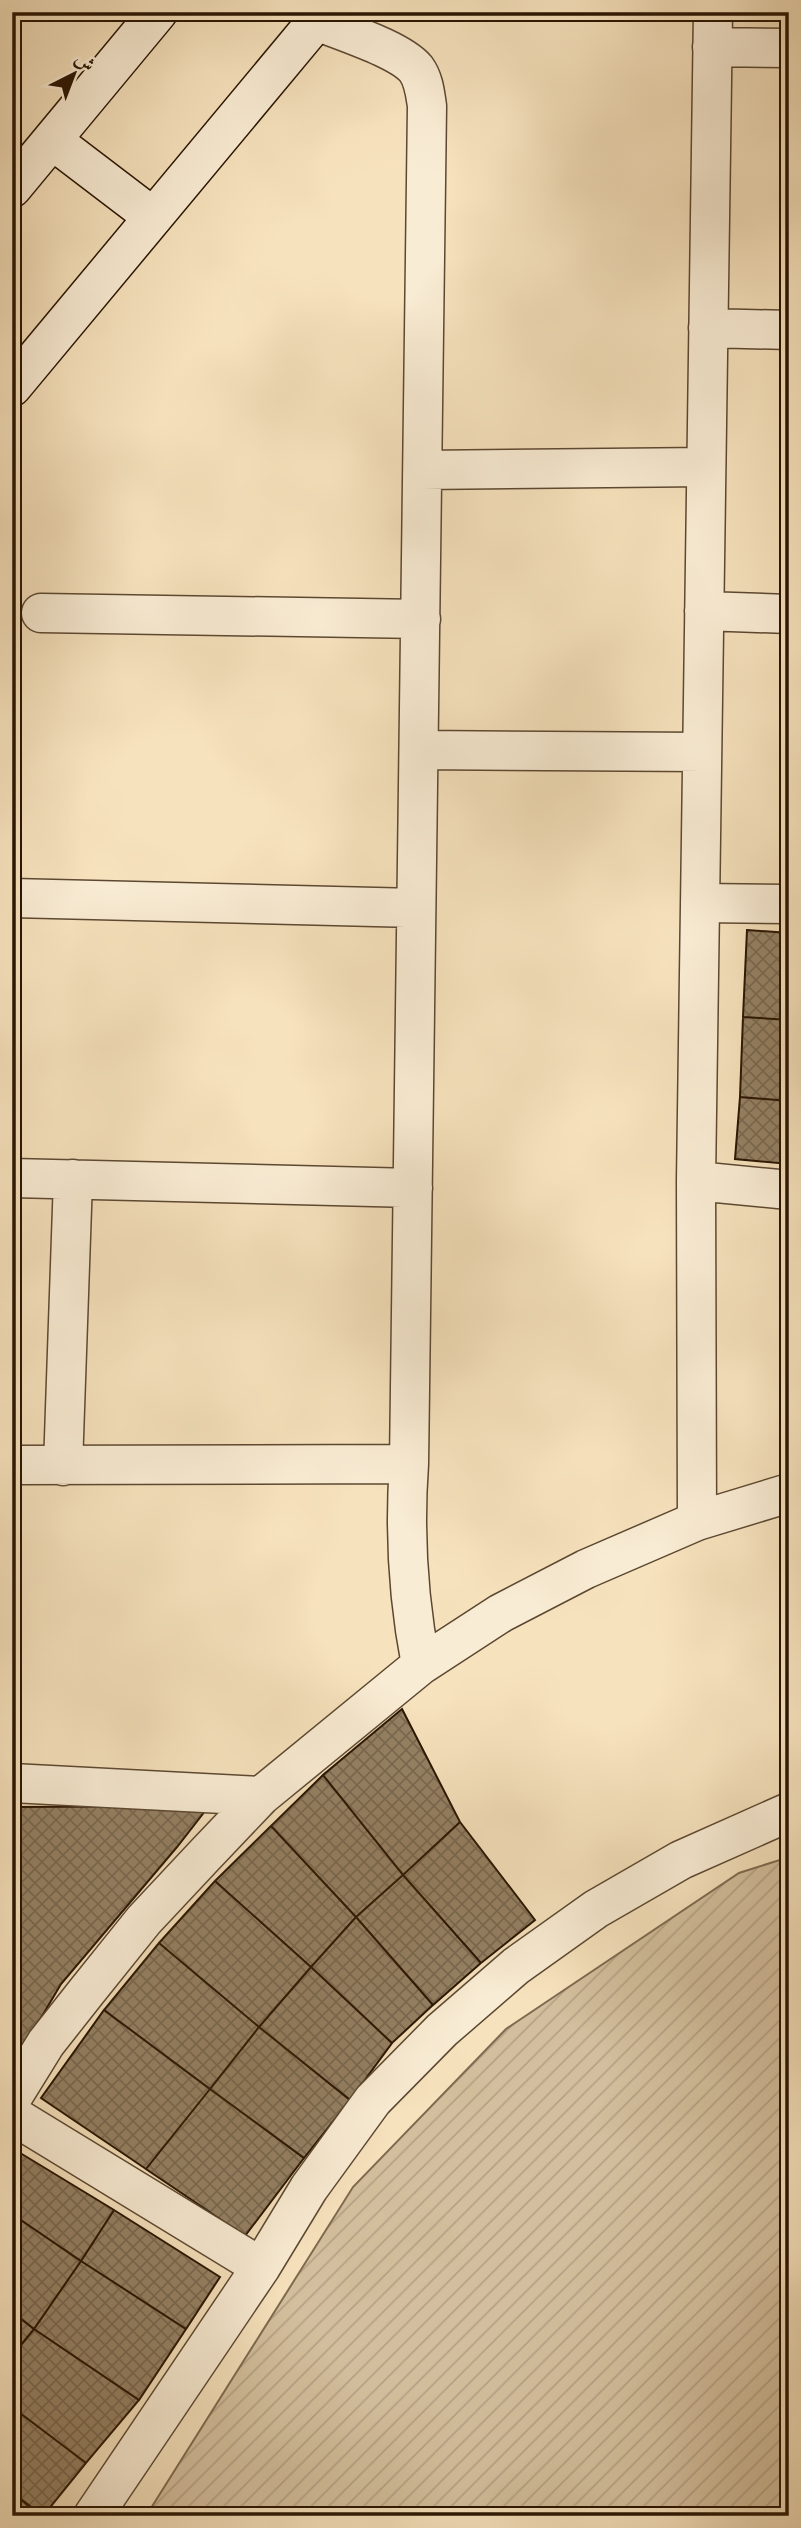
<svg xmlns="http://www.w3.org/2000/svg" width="801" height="2528" font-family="'Sorts Mill Goudy',Amiri,serif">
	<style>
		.garden { fill: url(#garden-furrows); stroke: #7e6a50; stroke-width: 2 }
		.building { fill: url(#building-cross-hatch); stroke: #291502; stroke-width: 2 }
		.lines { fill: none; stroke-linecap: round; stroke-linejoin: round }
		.street-casing { stroke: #5c4831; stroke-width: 41 }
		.secondary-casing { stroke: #291502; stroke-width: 41 }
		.street { stroke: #f9ecd4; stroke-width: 38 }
		.secondary { stroke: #f9ecd4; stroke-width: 38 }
	</style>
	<defs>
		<pattern id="garden-furrows" width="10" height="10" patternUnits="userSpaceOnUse" patternTransform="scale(1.75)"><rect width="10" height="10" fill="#d3bf9d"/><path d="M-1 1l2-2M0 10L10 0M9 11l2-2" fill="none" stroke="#b5a386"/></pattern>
		<pattern id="building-cross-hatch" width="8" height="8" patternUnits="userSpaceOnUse" patternTransform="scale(1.75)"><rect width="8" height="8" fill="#948063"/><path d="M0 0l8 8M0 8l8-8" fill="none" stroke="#79684f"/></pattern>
	</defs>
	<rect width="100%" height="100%" fill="#f6e2bd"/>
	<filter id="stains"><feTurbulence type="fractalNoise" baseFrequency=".00286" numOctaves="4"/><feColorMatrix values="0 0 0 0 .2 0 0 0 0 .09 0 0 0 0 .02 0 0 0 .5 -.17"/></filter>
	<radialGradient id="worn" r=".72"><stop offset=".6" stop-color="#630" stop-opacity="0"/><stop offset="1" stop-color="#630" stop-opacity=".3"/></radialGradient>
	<!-- garden -->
	<path class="garden" d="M789,1857V2516H146L353,2187L506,2029L739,1873Z"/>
	<!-- building -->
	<path class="building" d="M747,930L789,933V1020L743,1017Z
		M743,1017L789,1020V1101L740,1097Z
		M740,1097L789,1101V1164L735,1159Z
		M402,1709L460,1822L403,1875L323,1775Z
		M323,1775L403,1875L356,1917L271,1826Z
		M209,1806L177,1847L61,1984L12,2067V1807Z
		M460,1822L535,1920L481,1963L403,1875Z
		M271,1826L356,1917L311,1967L215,1881Z
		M403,1875L481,1963L433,2005L356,1917Z
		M215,1881L311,1967L259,2027L159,1943Z
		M356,1917L433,2005L392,2043L311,1967Z
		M159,1943L259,2027L210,2089L104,2010Z
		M311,1967L392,2043L350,2100L259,2027Z
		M104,2010L210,2089L146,2169L41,2098Z
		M259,2027L350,2100L304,2158L210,2089Z
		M210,2089L304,2158L245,2236L146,2169Z
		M12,2148L114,2210L81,2261L12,2214Z
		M114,2210L220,2277L186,2329L81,2261Z
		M12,2214L81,2261L34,2329L12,2312Z
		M81,2261L186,2329L139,2400L34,2329Z
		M12,2312L34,2329L12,2356Z
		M34,2329L139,2400L86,2463L12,2407V2356Z
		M12,2407L86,2463L43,2516L12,2492Z
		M12,2492L40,2516H12Z"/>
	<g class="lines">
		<defs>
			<path id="street" d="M317,21C343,32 399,49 416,69C424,80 425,93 427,106L409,1464C404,1533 408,1598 421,1665
				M712,47L789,48
				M708,328L789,330
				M423,470L706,467
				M704,611L789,614
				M41,613L421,619
				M419,750L702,752
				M12,898L416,908
				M700,903L789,904
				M12,1178L413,1188
				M696,1181L789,1190
				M12,1465L409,1464
				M63,1466L73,1179
				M697,1521L696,1181L713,12
				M12,1783L261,1796
				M12,2098L46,2043L87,1991L144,1920L203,1857L261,1796L421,1665L501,1613L586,1569L697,1521L789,1493
				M12,2115L261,2267
				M93,2516L261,2267L309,2188L373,2100L442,2030L516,1966L596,1909L681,1860L789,1812"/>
			<path id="secondary" d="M52,140L153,217
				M12,188L158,12
				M12,387L324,12"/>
		</defs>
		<!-- street casing -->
		<use href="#street" class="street-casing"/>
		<!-- secondary casing -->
		<use href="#secondary" class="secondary-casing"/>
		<!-- street -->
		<use href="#street" class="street"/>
		<!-- secondary -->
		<use href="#secondary" class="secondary"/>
	</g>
	<!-- margin -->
	<rect width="801" height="2528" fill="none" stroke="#f6e2bd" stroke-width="42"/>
	<rect x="14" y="14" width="773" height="2500" fill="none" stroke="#291502" stroke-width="3.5"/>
	<rect x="21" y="21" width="759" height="2486" fill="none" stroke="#291502" stroke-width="2"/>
	<!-- north arrow -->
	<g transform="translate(74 74) rotate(42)" stroke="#f9ecd4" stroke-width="5" paint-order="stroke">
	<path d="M0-5L12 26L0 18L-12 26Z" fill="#291502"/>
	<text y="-10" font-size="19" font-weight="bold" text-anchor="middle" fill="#291502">ش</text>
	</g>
	<rect width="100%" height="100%" filter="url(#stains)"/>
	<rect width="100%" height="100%" fill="url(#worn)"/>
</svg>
